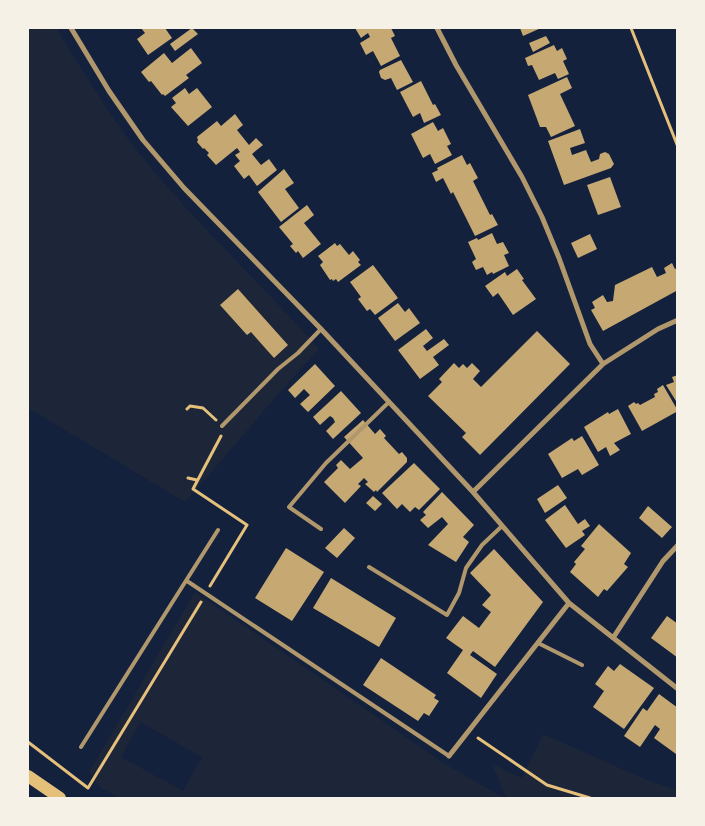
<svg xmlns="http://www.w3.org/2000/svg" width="705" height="826" font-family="Helvetica,sans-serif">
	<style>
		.green { fill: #1d2539; fill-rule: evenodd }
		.building { fill: #c6a872 }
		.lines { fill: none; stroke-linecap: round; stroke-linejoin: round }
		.path { stroke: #e5c07b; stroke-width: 3 }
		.service { stroke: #b1986c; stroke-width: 4 }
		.minor { stroke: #b1986c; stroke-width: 5 }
		.primary { stroke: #e5c07b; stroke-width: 12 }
	</style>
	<rect width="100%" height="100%" fill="#14213d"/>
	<!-- green -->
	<path class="green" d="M28,28H56C81,68 106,110 135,148C191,219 259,281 319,349C272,399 230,452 185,502L28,408Z
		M195,592L445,764L504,798H119L98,786L89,772ZM140,722L202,757L183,791L121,757Z
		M543,734L647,780L677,790V798H506L492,764L522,778Z"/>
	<!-- building -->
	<path class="building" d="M141,28H165L172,38L148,55L137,39L145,33Z
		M192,28L198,34L175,51L170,44Z
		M355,28H391L395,36L391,38L400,56L381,66L373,51L366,55L360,43L370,37L368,33L361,38Z
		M520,28H541L523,36Z
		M546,36L550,43L533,52L529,43Z
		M554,45L557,51L562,48L567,59L563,61L569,74L558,79L555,73L539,80L532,65L528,66L525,58Z
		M191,48L202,63L186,75L189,78L165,96L163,94L162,95L151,81L149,82L141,72L164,53L172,63Z
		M401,60L413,82L397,90L391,78L385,80L381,78L379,72L380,70Z
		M567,77L572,88L560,94L575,126L551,137L546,127H540L528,95Z
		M421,81L433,105L435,104L441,115L424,123L420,113L413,117L400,92Z
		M185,88L189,94L197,88L212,107L188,126L171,107L176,103L172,98Z
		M235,114L243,125L237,130L249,145L256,138L263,145L252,154L261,165L269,159L277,170L257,186L249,175L244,179L234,166L240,161L235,155L240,152L237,148L216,165L207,155L209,153L204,148L203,149L197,142L198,140L197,137L217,121L221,126Z
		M433,122L438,131L443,128L451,144L447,146L452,155L435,164L430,154L423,158L411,134Z
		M580,129L585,143L570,148L572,155L586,150L591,162L599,159L600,154L605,152L609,154L614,164L611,168L564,185L548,141Z
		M462,155L467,165L470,163L478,178L473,181L490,215L492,214L498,225L475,236L453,192L451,194L443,178L436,182L432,173L438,170L437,168Z
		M284,169L294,183L285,189L299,208L281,222L258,192Z
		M610,177L621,207L598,215L587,185Z
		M307,205L314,215L304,223L321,244L303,258L298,251L296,253L290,246L293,244L279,227Z
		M492,233L497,244L503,242L509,253L504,255L509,266L493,274L492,272L487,275L483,267L476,270L472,262L476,259L468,242L477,238L478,240Z
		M590,234L597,249L578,258L571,243Z
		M335,243L337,246L340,244L349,255L353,251L360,260L358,262L361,265L338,282L336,279L333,281L332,279L330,280L320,265L323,262L318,256Z
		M672,263L675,269L678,268V290L603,331L591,310L595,308L592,302L603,295L607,302L613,301L615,285L652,267L657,277L666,273L664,268Z
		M373,265L398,298L375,315L370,309L367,311L358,299L361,297L350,282Z
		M517,269L524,279L522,280L536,299L513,315L498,293L493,297L485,286L505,272L507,276Z
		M238,289L288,345L274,358L251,332L247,335L220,305Z
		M398,303L405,312L409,308L420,323L395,341L378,318Z
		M426,329L433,338L423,346L427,351L444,339L449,345L433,357L439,365L420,379L398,350Z
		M537,331L570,364L480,455L462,437L466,433L428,396L442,382L439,379L454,363L459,368L463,364L467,368L472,363L480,371L473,379L481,387Z
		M315,364L335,386L308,412L300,404L310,395L304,389L295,398L288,390Z
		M678,375V401H676L666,385L674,382L672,377Z
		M663,385L678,411L642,431L628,406L634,402L636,404L638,403L640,405L655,397L654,394L658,392L657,389Z
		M341,391L361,413L333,439L326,431L335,422L333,418L330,416L320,425L313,417Z
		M618,409L631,434L614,443L620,450L610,456L606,447L598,452L584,427L608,412L609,414Z
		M363,420L375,434L380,429L386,436L384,438L399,454L402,452L407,458V462L377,492L376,490L374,492L365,484L368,482L364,478L358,484L361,486L345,503L324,482L338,468L336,465L341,460L350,469L363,458L344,437Z
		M582,436L599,465L582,475L578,469L562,478L548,454L572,438L574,441Z
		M414,463L440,489L419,510L415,507L410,512L402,504L397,509L382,493Z
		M558,485L567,498L545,513L537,499Z
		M442,492L474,525L463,537L469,542L456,562L428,545L448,524L442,517L428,528L420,520L426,515L423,512Z
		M373,496L382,504L375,511L366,503Z
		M565,505L578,524L585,519L590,526L582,531L585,535L566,548L545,520Z
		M648,506L672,527L662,538L639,518Z
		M599,524L631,553L624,564L628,567L607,591L604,589L598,597L570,572L576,564L574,562L585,549L581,546Z
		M344,528L355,538L337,558L325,548Z
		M286,548L324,572L292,621L255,598Z
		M494,549L543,602L495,667L473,651L470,655L497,674L481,698L447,673L463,650L446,638L463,616L479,628L491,612L482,605L491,595L470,573Z
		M331,578L396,618L379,647L313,608Z
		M667,616L678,624V658L651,638Z
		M381,658L436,695L434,698L439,701L429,716L424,713L418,721L363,685Z
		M620,664L654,688L624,729L593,707L604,691L595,684L608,666L614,671Z
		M659,694L678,708L676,754L654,738L660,729L655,725L640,747L624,736L643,708L647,711Z"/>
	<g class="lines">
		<!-- path -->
		<path class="path" d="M631,28L678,147
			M187,409L190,406L203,408L216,420
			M188,478L197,480
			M210,586L247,525L193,489L221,436
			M478,738L547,785L590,798
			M28,742L88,788L201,602"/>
		<!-- service -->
		<path class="service" d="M222,426L278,369L298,353L321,329
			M321,529L289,507L326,463L389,402
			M369,567L447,615L459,593L466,568L482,545L501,527
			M187,581L449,756
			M538,643L582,665
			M81,747L218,530"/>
		<!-- minor -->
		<path class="minor" d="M71,28L109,91L143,140L184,188L321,329L473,492L569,603L678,689
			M437,28L456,65L522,177L542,217L559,258L590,344L603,364
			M473,492L603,364L658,329L678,320
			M613,638L663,561L678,545
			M449,756L569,603"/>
		<!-- primary -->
		<path class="primary" d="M28,776L60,798"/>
	</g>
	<!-- border -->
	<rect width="705" height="826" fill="none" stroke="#f6f1e7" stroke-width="58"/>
</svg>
